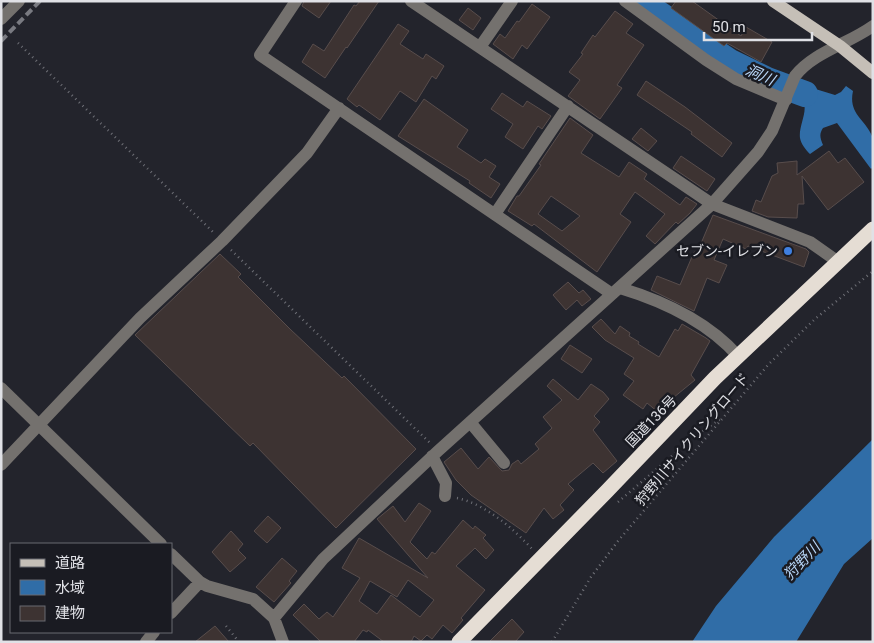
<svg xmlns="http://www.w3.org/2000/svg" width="874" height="643" font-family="Roboto,'Noto Sans JP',sans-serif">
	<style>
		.water { fill: #306da7 }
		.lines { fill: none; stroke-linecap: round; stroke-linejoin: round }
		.river { stroke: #306da7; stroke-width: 26 }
		.building { fill: #3d3332; stroke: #584d4c; fill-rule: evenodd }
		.path { stroke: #6f7077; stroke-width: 2.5; stroke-dasharray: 1 4; stroke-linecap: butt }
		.minor { stroke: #74716e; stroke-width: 12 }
		.major { stroke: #c5bfb7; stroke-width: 12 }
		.highway { stroke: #e5ddd4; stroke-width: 15 }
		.rail { stroke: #797a81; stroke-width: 4; stroke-dasharray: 8 4; stroke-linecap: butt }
		.shop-dot { fill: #3f7fe0; stroke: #1a1b22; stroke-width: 2 }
		.labels { text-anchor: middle; stroke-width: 5; stroke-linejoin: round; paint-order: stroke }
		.poi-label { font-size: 14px; fill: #e0e1e6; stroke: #1a1b22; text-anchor: end }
		.street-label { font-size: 14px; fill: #e0e1e6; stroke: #1a1b22 }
		.water-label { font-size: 15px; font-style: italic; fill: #b7d5f7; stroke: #1a1b22 }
	</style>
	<rect width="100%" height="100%" fill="#23242c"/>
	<!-- water -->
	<path class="water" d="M773,76L835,95L841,92L846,86L853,91C848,114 865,119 872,136C874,144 873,159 873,167L871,169L837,123L823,128C819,134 820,138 823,145L810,154C806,150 801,144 800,138C798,123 814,104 796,95C788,91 778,89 769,87Z
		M873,439V538L844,564L796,642H692L716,606L774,537Z"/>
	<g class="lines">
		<!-- river -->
		<path class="river" d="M640,1L730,62L767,80L805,94"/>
	</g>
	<!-- building -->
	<path class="building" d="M304,1H331L319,18L302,6Z
		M360,1H379L347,48L346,47L325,78L302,62L313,44L324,51L354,5L356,6Z
		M676,1H692L741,36L746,27L772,42L761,62L727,43L724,46L671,8Z
		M532,4L550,17L527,49L522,45L513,59L493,44L500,34L505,38L517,21L519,22Z
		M468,8L481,18L473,30L459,20Z
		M615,11L633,24L626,33L644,45L617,85L622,88L600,119L568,96L580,80L569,72L583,54L581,53L593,35L595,37Z
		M398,24L409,31L400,44L423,59L426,54L444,66L436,79L432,76L416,102L400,91L380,120L359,105L357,107L347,99Z
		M646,81L685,107L732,143L722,157L691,134L692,132L637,95Z
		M502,93L523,107L527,101L551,116L542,129L538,126L523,149L505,137L513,124L491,109Z
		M424,99L468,130L457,147L481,163L485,159L496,166L489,177L500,184L491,198L469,183L470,181L398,136Z
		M570,118L593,135L581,153L619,177L629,162L647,174L644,179L680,205L686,197L697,204L690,213L678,224L676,222L655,244L646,236L665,214L635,192L620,214L631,222L597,272L534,224L532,226L508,211L517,196H519L541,165L539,164ZM551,196L580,216L562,231L538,214Z
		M641,128L657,141L648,151L632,139Z
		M829,151L838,163L845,158L864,182L828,210L802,176L804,204H798L797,218L768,217L752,211L756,200L761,202L772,176L778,173L777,163L797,161V175Z
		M681,156L715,179L707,191L673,168Z
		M713,215L806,249L809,252L804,267L748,246L746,249L723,239L714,260L727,265L719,283L707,278L694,311L651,290L657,276L680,285L694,252L697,253Z
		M220,254L241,274L238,277L290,329L342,378L344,376L416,449L336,528L253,443L250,446L135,335Z
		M568,282L579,293L583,290L591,299L582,306L577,300L566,310L553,295Z
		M601,319L615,334L620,326L630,333L629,336L639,342L638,344L659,357L675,329L678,331L682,324L706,338L710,341L691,375L695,380L668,402L658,412L647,403L643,409L623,395L634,381L624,374L634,358L605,340L592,327Z
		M570,345L592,359L582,373L561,359Z
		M553,379L578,400L591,384L603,392L609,399L594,416L600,422L593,430L617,461L603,473L593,463L568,484L574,490L560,505L564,510L553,519L544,508L526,533L471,495L456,480L444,462L461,448L478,469L489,457L502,471L509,470L512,464L518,460L521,464L539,449L535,444L552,428L543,417L562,400L547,386Z
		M419,503L431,511L410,542L427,559L432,552L435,554L463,520L473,529L475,526L486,535L483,538L494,550L486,559L475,548L456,566L485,590L461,618L463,620L452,633L443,625L432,639L427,635L421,641L414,636L411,642H384L368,630L367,632L363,630L354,642H321L293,615L304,604L319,619L327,612L333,617L360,578L342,568L359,538L428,578L377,519L393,506L405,522ZM408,580L434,600L420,617L391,595L377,614L359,601L370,581L397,597Z
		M268,516L281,528L267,543L254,531Z
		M231,531L243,544L238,550L246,558L230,572L212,552Z
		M282,558L297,571L289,581L291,583L274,602L256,587Z
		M512,619L524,632L515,642H489Z
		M215,626L229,642H195Z"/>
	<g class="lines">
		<!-- path -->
		<path class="path" d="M18,43L213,232
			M231,250L430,443
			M457,498C485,504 513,528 532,549
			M618,502L694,437L720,419
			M226,626L239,642
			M552,642L591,577L618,541L768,365L815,319L873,271"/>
		<!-- minor -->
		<path class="minor" d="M296,1L260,55L612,294
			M411,1L712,204L810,242L837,261
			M625,1L706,60L736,79L786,100
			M1,19L19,1
			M480,47L512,1
			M495,214L568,106
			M620,288C663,301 707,321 738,356
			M1,388L161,544
			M470,422L504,463
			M432,456L446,483L445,496
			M1,465L140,318L222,241L307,153L339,108
			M171,554L200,582L207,586L253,599L274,618L283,642
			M171,613L200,582
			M274,618L323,559L438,451L712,204L758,152L772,131L795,76C814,52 848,44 873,26
			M146,642L154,632"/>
		<!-- major -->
		<path class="major" d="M773,1L840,46L873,73"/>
		<!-- highway -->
		<path class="highway" d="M459,642L607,491L715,378L873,229"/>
		<!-- rail -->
		<path class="rail" d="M1,41L40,1"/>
	</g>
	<!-- markers -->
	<circle class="shop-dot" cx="788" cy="251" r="5"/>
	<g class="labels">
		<!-- poi labels -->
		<g class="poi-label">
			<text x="778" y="256">セブン-イレブン</text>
		</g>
		<!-- street labels -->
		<g class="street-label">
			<text transform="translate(651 421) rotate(-46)" y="5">国道136号</text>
			<text transform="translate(692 439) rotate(-50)" y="5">狩野川サイクリングロード</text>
		</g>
		<!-- water labels -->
		<g class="water-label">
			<text transform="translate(760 75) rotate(24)" y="5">洞川</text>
			<text transform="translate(802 561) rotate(-47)" y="5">狩野川</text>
		</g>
	</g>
	<!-- border -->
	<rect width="874" height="643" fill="none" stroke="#e0e1e6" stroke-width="5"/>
	<!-- legend -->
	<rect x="10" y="543" width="162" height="90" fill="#1a1b22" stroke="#696a70"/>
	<rect x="20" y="559" width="25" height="8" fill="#c5bfb7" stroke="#696a70"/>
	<text x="55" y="568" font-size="15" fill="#e0e1e6">道路</text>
	<rect x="20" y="580" width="25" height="15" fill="#306da7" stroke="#696a70"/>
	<text x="55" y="593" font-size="15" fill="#e0e1e6">水域</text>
	<rect x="20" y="606" width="25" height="15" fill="#3d3332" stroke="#696a70"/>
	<text x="55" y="618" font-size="15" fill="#e0e1e6">建物</text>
	<!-- scale -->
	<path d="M704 32v8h108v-8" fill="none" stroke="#e0e1e6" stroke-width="2.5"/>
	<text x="712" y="32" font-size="15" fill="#e0e1e6" stroke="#1a1b22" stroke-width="4" paint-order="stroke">50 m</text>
</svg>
